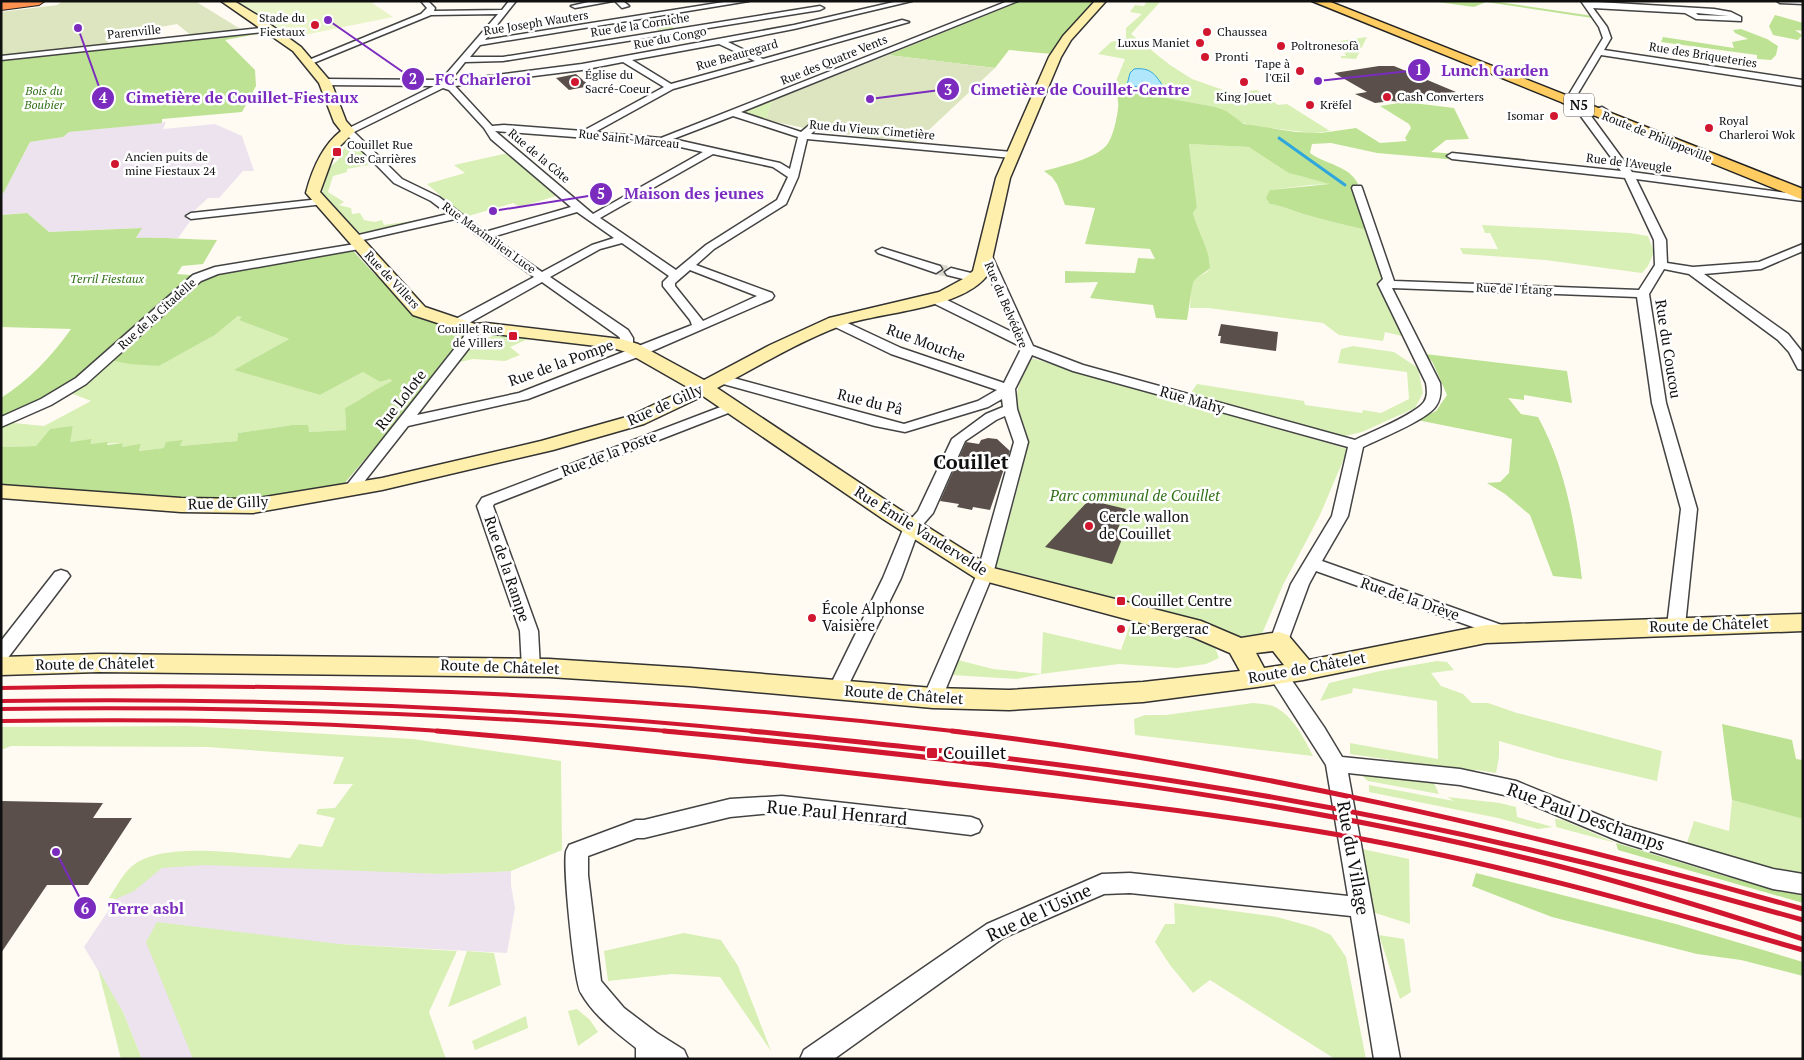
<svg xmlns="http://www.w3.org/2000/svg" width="1804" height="1060" font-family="'PT Serif',serif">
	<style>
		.industrial { fill: #ede3ef }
		.green { fill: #d8efb6 }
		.forest { fill: #bde294 }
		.cemetery { fill: #dce5bf }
		.pitch { fill: #e9f5c9 }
		.water { fill: #b0e7fd; stroke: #2fa6dc }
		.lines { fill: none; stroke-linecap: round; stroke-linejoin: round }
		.stream { stroke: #2fa6dc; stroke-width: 3 }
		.building { fill: #5a4f4a }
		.street-tunnel { stroke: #dbd8d0; stroke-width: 11; stroke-dasharray: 11 5; stroke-linecap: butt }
		.street-casing { stroke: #434343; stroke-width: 3 }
		.secondary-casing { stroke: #323232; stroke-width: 3 }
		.primary-casing { stroke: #212121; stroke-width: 3 }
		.highway-casing { stroke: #212121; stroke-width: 2 }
		.street { fill: #fff; fill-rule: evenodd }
		.secondary { fill: #ffefad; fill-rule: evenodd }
		.primary { fill: #ffcc62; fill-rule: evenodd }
		.highway { fill: #ff9150; fill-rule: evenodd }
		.rail-far1 { stroke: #d1172f; stroke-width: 4 }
		.rail { stroke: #d1172f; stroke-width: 5 }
		.poi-dot { fill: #d1172f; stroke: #fff; stroke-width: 2 }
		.labels { text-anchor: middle; stroke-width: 5; stroke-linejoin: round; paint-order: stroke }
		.far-poi-label { font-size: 12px; fill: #101010; stroke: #fff; text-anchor: start }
		.far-street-label { font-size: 12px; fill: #101010; stroke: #fff }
		.far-park-label { font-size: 12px; font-style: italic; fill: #317017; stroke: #fff }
		.shield { fill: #fff; stroke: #585858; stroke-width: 1 }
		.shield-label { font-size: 14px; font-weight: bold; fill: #101010 }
		.street-label { font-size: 15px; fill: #101010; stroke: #fff }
		.park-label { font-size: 15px; font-style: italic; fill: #317017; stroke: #fff }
		.poi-label { font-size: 15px; fill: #101010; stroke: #fff; text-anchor: start }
		.near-poi-label { font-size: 18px; fill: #101010; stroke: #fff; text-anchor: start }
		.near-street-label { font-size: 18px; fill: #101010; stroke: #fff }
		.district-label { font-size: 20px; font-weight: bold; fill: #101010; stroke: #fff }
		.leader { fill: none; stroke: #7b2cbf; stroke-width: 2 }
		.callout-dot { fill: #7b2cbf; stroke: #fff; stroke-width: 2 }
		.mark-label { font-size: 15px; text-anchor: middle; font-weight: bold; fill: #fff }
		.callout-label { font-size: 16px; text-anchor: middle; font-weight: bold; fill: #7b2cbf; stroke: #fff; stroke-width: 5; stroke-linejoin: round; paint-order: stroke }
	</style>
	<rect width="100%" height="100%" fill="#fffbf2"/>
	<!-- industrial -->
	<path class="industrial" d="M166,122L163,129L215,124L242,136L254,171H243L219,198H208L192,213L191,220L178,238H136L141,228L49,232L27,213L1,215V195L4,192L30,142L63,137L69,132Z
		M205,861L442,874L511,871V885L515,908L507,953L339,944L194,1059H142L123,1012L84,947L116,899L162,868Z"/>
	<!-- green -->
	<path class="green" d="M1147,1H1161L1131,34L1170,65L1192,79L1232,93L1257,90L1278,105L1287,104L1330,131C1313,135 1297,131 1280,129C1269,128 1256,128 1246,124C1236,121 1227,111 1216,107L1118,89L1116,81L1125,59L1098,54L1111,42L1126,38V28L1142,14L1130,12L1135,5L1144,6Z
		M658,17L677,30L662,33L643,19Z
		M1367,37L1356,59L1341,58V56H1346L1341,45H1334L1333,42Z
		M772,101L766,120L743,113V112Z
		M345,138L353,141L374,164L347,169V172L333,176L328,192L344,202L339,205L351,208L352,214L360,213L364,220L375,222L382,220L384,225L432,218L361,234L321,196L329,168L338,160L346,145L342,144Z
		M1189,144L1249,147L1300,176L1333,184L1310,185L1270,190V204C1282,206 1291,210 1303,214C1325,220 1348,226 1371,231L1410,338L1385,332L1383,341L1339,335L1323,323L1208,308H1190L1191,286L1195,279L1207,272L1210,268V262L1197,231L1193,213L1197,207Z
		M508,153L556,196L520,207L513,203L465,217L427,184L465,173L454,165Z
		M1482,225L1630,233L1648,236L1654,252L1648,266L1642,273L1545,260L1463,254L1460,248L1498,249L1490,233H1485Z
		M238,316L243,317L240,320L289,339L235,370L320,395L363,372L380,382L390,379L392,381C375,389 362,400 345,408L346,430L309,432L292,425L238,433L237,441L180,446L183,440L164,448L139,451L141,445L122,447L123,443L89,444L92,440L69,442L73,427L50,429L36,446L1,447V427L28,413L14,423L44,426L91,401L68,392L65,387L99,358L159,366L215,335Z
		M496,335L530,338L510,347L520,355L505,361L473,359L460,362L474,342Z
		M1353,346L1394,352L1418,368L1423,393L1415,408L1362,432L1345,436L1290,424L1190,394L1197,384L1304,401L1305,405L1362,413L1363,410L1381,413L1409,399L1407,372L1338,363L1341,349Z
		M1031,358L1348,449L1320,515L1283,585L1261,636L1239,641L1190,618L996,567C1006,528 1021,482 1026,442C1027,435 1021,427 1019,420C1012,395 1020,380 1031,358Z
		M1131,622L1214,645L1219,658L1206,664L1177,668L1119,664L1041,674L1017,679L952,675L958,660L993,669L1041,674L1043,632L1121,650Z
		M1437,661L1447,662L1454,670L1431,673L1441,686L1463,694L1472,703H1488L1517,713L1662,751L1657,781L1558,758L1499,741V757L1496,773L1477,770L1467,771L1350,754V743L1438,759L1437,701L1353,688L1352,693L1320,701L1329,683L1380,671Z
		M1253,703C1260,704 1268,704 1273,706C1293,715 1304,738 1313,756L1135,735L1134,719L1145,715H1166Z
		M187,726L413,739L561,761L562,850L511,871L495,872L442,874L206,865L162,868L134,891L116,899L109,898C115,889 121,877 129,869C158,838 250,855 290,858L299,844L322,847L335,818L316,814L318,809L335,808L353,784H333L344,757L208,747L11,746L1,750V727Z
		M1359,773L1433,781L1439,794L1368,781Z
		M1369,785L1454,801L1447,797L1500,803L1516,807L1517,817L1553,827L1538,829L1498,818L1369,792Z
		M1732,800L1803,819V877L1686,846L1694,821L1729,831Z
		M1555,819L1563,820L1616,843L1556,827Z
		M1362,849L1409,859L1410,924L1372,912Z
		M1174,903L1277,917L1313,927L1331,935L1346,957L1366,1059H1335L1210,980L1193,993L1170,965L1155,942L1165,924H1175Z
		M157,922L339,944L457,951L429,1012L446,1059H193L146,942Z
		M684,933L721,940L738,966L771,1051L720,977L672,974L608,981L604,951Z
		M1379,935L1404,939L1411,992L1400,999Z
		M467,951L494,953L501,985L448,1007Z
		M98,969L123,1012L142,1059H121Z
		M577,1009L590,1020L598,1032L578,1046L568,1011Z
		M526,1016L528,1028L475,1050L472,1041Z"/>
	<!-- forest -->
	<path class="forest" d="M1021,1H1097L1052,54L1009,50L995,68L888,55Z
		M1430,1H1492L1593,16L1592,18L1486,2L1474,7Z
		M1775,15L1803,23V31L1795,30L1802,35L1798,40L1773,35L1769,26Z
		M1741,29L1767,39L1778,46L1776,55L1771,60L1757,59V55L1661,42L1663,37L1734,48L1732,42L1748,39L1735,33L1733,30Z
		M259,30L269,32L225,40L255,70L256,86L242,112L162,119V123L69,132L63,137L30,142L4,192L1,195V59Z
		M1118,89L1216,107L1226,111L1244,124L1296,132L1321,133L1356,128L1380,143L1407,141L1405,138L1411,128L1409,124L1380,106L1405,102L1454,108L1469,139L1446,140L1431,152L1522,159L1527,166L1377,153L1331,143L1312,144L1310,153C1325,164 1350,166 1358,184L1353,188L1371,231C1348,226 1325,220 1303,214C1291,210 1282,206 1270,204L1266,198L1270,190L1330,184L1289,173L1249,147L1189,144L1197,207L1193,213C1197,231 1210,250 1210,268C1205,273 1198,276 1194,281C1191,285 1189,312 1187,320L1156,318L1153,305L1090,298L1098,282L1065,283V271L1135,273L1138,258L1155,259L1150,249L1085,244L1095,208L1065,205L1057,184L1052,177L1044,171C1062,166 1094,159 1106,146C1113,138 1117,118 1118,108C1119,102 1116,96 1118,89Z
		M27,213L49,232L142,228L136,238C164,237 190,240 217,240L203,264L182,266L177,274L190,275L348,245C380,282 418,318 465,333L383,438L343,485L241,500H168L1,485V447L36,446L50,429L73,426L70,442L92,439L90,444L108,442L107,445L123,443L122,447L141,444L139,451L164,448L166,442L183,440L180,446L237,441L238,433L292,425H308L309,432L346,430L345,408C361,400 375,389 392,381L390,379L380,382L363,372L320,395L234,370L289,339L239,320L242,317L238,316L215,335L159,366L130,364L99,358L65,387L1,421V398C29,380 52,356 71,329L1,327V215Z
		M1425,354L1567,371L1572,403L1524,395V400L1508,398L1521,414L1538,417C1565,466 1575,524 1582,579L1553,576L1530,515L1505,494L1487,483L1500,482L1509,473L1512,439L1417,420L1436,411L1447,395L1433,363Z
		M1722,724L1792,740L1796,759L1803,760V819L1732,800Z
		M1616,843L1725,876L1803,896V903L1618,850Z
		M1476,873L1676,924L1803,962V976L1741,960L1697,954L1552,917L1472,886Z"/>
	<!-- cemetery -->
	<path class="cemetery" d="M63,1H195L242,30L192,36L177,24L110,36L107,45L1,56V12L57,5Z
		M888,55L995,68L915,143L814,130L766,120L772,101Z"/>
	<!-- pitch -->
	<path class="pitch" d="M246,1H381L372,3L393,17L294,37L239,3Z"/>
	<!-- water -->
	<path class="water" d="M1134,69C1151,67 1156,75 1164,88L1150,89L1127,85L1130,73Z"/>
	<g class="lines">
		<!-- stream -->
		<path class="stream" d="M1279,138L1345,185"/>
	</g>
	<!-- building -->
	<path class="building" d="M1379,66H1394L1456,92L1401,102L1392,101L1375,103L1355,94L1367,92L1334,73Z
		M576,74L590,86L569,90L556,78Z
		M1221,324L1278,332L1276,351L1220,343L1221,336H1218Z
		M988,438L997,439L1010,451L990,510L973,507L972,510L957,507L959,504L940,501L966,442L979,444L981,440Z
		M1089,500L1126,509L1117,531L1122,539L1112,564L1045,547Z
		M1,801L103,803L93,818H132L88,885H47L1,953Z"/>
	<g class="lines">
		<!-- street-tunnel -->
		<path class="street-tunnel" d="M936,269L951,272"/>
		<defs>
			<path id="street" d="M421,1H428L435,8L434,11L502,10L509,1H516L485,40L730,1H749L480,45L470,57H503L820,6L824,8L820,10L503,61L465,62L450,81L582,64L794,25L898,1H912L794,29L728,42L763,59L902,20L909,22L673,89L595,132L661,138L1008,1H1018L741,112L801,132L812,123H818L820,125L811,134L1012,152L1017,155L1012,158L807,139L798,177L786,204L714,249L696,265L772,293L774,296L772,299L643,355L528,399L408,426L356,492H346L343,489L346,486L463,338L469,326L474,325L480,329L476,339L417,415L519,393L692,325L690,320L663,286V282L669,276L622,243L600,249L550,277L628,330L633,338V346L626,350L619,346L620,338L618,336L542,282L462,327H452L451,324L452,321L534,277L455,219L354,242L350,241L348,239L350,237L448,214L431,201L394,183L343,131L434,86L325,85L321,82L325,79L441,80L498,14L431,15L311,64L304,62L421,14L427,8ZM719,44L755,61L671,84L632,60ZM623,62L664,87L583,131L504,125L492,126L455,86L582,70ZM443,88L449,90L484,128L491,139L571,207L485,232L439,197L402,179L354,132ZM733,116L798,137L790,169L780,163L673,139ZM495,131L667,144L703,152L593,214ZM713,154L773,167L788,177L777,200L706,245L676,270L600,218ZM577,212L614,238L592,245L542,272L492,237ZM690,270L757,296L703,321L675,286V283Z
				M593,1H613L575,8L571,6Z
				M615,1H623L629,6L622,8Z
				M1581,1L1714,9L1731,12L1741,17V21L1696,19L1685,13L1593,8L1607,27L1611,38L1604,50L1803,80V86L1601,55L1574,100L1569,103H1563L1562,101L1568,96L1603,38L1599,27ZM1696,13L1729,16L1698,15Z
				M1777,1H1803V4L1780,3Z
				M270,27H273V31L1,60V56Z
				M1602,107L1607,110L1605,112L1591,116L1632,172L1803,195V201L1636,179L1666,240L1667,263L1693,267L1759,262L1803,244V251L1761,269L1704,274L1788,334L1803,353V370L1798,369L1789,352L1778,340L1689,274L1664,269L1649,294L1666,403L1697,509L1685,626L1682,630L1676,632L1670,630L1667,626L1681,509L1652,403L1637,297L1392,288L1440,383C1441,391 1441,399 1436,406C1427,420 1379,439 1363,447L1348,516L1322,561L1513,629L1516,633L1513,637L1507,639L1501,637L1316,571L1309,584L1288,641L1285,646L1279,647L1273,646L1270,641L1291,584L1332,516L1348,447L1073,371L1032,355L1015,389L1017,409L1028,442L993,574L940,703L933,705L926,703L923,698L977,574L1014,442L1005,416L996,420L965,441L933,513L919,529L901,578L846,690L844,695L837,697L830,695L828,690L883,578L904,527L918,511L952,439L986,414L1003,407L1002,399L988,407L905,432L875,426L716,382L714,379L716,376H726L904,424L978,401L997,390L891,354L831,325L829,322L835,318L839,319L901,348L1004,383L1021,349L1020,346L931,302L929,299L931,296H939L1014,333L980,256L986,253L992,256L1033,346L1083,365L1355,440C1369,433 1416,414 1424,402C1428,396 1427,390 1426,383L1378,284L1383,279L1352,188L1353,186H1361L1362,188L1394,281L1639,290L1655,265L1654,240L1625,178L1452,159L1447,156L1452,153L1621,171L1580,115Z
				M320,199L324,200L325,202L324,204L191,219L186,216L191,213Z
				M361,243L365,244L367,246L365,248L218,274L201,281L86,384L51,405L1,427V417L41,399L76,378L193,275L215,267Z
				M882,248L940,266L942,269L936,273L878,253L876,251Z
				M951,268L979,275L981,278L975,282L947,275L945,272Z
				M731,403L736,404L738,407L736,410L494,504L493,506L538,631L540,668L538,673L531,675L524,673L522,668L520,631L477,506L482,498Z
				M61,570L67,572L70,576L67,580L7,659L1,660V641L55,572Z
				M1277,667L1284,669L1324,727L1342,757L1460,769L1516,781L1626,826L1773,869L1803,874V894L1773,889L1621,842L1513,797L1460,785L1348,773L1400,1059H1374L1351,916L1130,893L1104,894L1003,938L834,1059H800L804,1050L987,924L1102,874L1130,873L1348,896L1326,765L1268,674L1270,669Z
				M782,796L971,817L979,820L982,826L979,832L971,835L782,812L730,817L644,838H637L588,856V875L601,981L624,1008L657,1033L684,1050L688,1059H636V1048C616,1032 594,1016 581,993C574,981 563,868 566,852C566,850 569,846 569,845L636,820H644L730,799Z"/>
			<path id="secondary" d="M221,1H234L257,15L301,47L331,82L346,121L355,131L340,146L332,159L320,192L425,307L475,324L486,323L621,339L638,344L704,380L770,345L829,318L939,292L963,279L973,271L996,178L1049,57L1063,36L1095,1H1106L1071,40L1061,57L1010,178L989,273C964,310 881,311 840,326C798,342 757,367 717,388L899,509L993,568L1201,621L1241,638L1279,632L1288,635L1309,660L1486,625L1803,614V631L1486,643L1303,680L1257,687L1143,702L1009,710L933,708L690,686L549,677L99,672L1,675V657L99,654L549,659L690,668L933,688L1009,690L1143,682L1240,671L1230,653L1193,637L977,579L883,519L703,396L644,424L553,450L382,490L253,513L181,512L1,498V485L181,498L253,499L382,478L541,441L630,416L689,388L626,352L613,348L486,333H468L413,315L306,193C312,170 322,146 341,131L334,122L319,83L293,51ZM1273,651L1284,665L1264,668L1256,653Z"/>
			<path id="primary" d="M1312,1H1328L1803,189V200Z"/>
			<path id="highway" d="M9,1H45L39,5L1,10V2Z"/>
		</defs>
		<!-- street casing -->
		<use href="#street" class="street-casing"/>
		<!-- secondary casing -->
		<use href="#secondary" class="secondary-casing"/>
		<!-- primary casing -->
		<use href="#primary" class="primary-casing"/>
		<!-- highway casing -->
		<use href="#highway" class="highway-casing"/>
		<!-- street -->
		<use href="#street" class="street"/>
		<!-- secondary -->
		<use href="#secondary" class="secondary"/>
		<!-- primary -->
		<use href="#primary" class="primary"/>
		<!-- highway -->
		<use href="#highway" class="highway"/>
		<!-- rail-far1 -->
		<path class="rail-far1" d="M1,688C322,681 643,695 962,732
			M1,701C256,697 510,707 763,732
			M1,709C227,706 453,712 678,732
			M1,721C151,719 302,720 452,732"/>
		<!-- rail -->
		<path class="rail" d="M437,731C597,744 756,762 915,780C1049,795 1183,809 1316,831C1481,858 1643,904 1803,950
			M664,731C955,757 1250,791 1534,860C1625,882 1714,910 1803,939
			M751,731C901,746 1050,761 1199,785C1403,817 1604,864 1803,920
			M952,731C1241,765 1523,830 1803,909"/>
	</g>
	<!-- markers -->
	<g class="poi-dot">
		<circle cx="315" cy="25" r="5"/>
		<circle cx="1207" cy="32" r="5"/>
		<circle cx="1200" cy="43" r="5"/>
		<circle cx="1281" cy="46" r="5"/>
		<circle cx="1205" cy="57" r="5"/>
		<circle cx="1300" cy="71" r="5"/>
		<circle cx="575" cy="82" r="5"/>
		<circle cx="1244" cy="82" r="5"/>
		<circle cx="1387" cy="97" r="5"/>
		<circle cx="1310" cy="105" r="5"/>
		<circle cx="1554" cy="116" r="5"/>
		<circle cx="1709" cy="128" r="5"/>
		<rect x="332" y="147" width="10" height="10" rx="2.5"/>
		<circle cx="115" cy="164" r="5"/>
		<rect x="508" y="331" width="10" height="10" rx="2.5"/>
		<circle cx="1089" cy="526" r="5"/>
		<rect x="1116" y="596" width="10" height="10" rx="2.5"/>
		<circle cx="812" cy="618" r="5"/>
		<circle cx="1121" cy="629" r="5"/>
		<rect x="926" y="747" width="12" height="12" rx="2.5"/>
	</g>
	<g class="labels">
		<!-- far-poi labels -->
		<g class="far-poi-label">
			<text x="305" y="22" text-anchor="end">Stade du<tspan x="305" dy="14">Fiestaux</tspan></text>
			<text x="1217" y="36">Chaussea</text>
			<text x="1190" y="47" text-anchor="end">Luxus Maniet</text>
			<text x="1291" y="50">Poltronesofà</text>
			<text x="1215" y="61">Pronti</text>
			<text x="1290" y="68" text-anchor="end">Tape à<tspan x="1290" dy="14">l'Œil</tspan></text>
			<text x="585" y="79">Église du<tspan x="585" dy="14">Sacré-Coeur</tspan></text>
			<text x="1244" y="101" text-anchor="middle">King Jouet</text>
			<text x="1397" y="101">Cash Converters</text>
			<text x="1320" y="109">Krëfel</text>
			<text x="1544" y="120" text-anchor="end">Isomar</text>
			<text x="1719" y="125">Royal<tspan x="1719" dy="14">Charleroi Wok</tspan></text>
			<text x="347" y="149">Couillet Rue<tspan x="347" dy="14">des Carrières</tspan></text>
			<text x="125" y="161">Ancien puits de<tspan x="125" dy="14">mine Fiestaux 24</tspan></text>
			<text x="503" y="333" text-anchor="end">Couillet Rue<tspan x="503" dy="14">de Villers</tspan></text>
		</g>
		<!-- far-street labels -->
		<g class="far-street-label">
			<text transform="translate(536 23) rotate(-9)" y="4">Rue Joseph Wauters</text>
			<text transform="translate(640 25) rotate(-9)" y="4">Rue de la Corniche</text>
			<text transform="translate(134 32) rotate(-6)" y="4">Parenville</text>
			<text transform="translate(670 38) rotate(-11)" y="4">Rue du Congo</text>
			<text transform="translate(737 55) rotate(-16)" y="4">Rue Beauregard</text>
			<text transform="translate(1703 55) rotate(9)" y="4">Rue des Briqueteries</text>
			<text transform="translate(834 60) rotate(-22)" y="4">Rue des Quatre Vents</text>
			<text transform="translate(872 130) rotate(5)" y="4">Rue du Vieux Cimetière</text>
			<text transform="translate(1657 137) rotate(22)" y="4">Route de Philippeville</text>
			<text transform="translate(629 139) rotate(6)" y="4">Rue Saint-Marceau</text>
			<text transform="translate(539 156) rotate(40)" y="4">Rue de la Côte</text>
			<text transform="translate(1629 163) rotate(7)" y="4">Rue de l'Aveugle</text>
			<text transform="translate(489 238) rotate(36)" y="4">Rue Maximilien Luce</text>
			<text transform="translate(392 280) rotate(47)" y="4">Rue de Villers</text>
			<text transform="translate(1514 289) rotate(2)" y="4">Rue de l'Étang</text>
			<text transform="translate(1006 305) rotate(67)" y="4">Rue du Belvédère</text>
			<text transform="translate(157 314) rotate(-42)" y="4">Rue de la Citadelle</text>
		</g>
		<!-- far-park labels -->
		<g class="far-park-label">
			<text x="44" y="95">Bois du<tspan x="44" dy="14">Boubier</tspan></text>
			<text x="107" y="283">Terril Fiestaux</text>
		</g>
		<!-- shield labels -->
		<rect class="shield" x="1564" y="93.5" width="30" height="23" rx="4"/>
		<g class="shield-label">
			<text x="1579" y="110">N5</text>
		</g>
		<!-- street labels -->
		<g class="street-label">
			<text transform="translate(926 343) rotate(20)" y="5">Rue Mouche</text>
			<text transform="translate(1668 349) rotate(81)" y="5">Rue du Coucou</text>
			<text transform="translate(561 363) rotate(-20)" y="5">Rue de la Pompe</text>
			<text transform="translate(401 400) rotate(-52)" y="5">Rue Lolote</text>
			<text transform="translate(1192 400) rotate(16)" y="5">Rue Mahy</text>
			<text transform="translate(870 402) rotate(14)" y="5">Rue du Pâ</text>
			<text transform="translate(665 405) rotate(-24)" y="5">Rue de Gilly</text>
			<text transform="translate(609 454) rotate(-21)" y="5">Rue de la Poste</text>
			<text transform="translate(228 503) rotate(-2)" y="5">Rue de Gilly</text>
			<text transform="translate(921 531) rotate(32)" y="5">Rue Émile Vandervelde</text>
			<text transform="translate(507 569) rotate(71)" y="5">Rue de la Rampe</text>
			<text transform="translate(1410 599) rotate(19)" y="5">Rue de la Drève</text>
			<text transform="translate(1709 625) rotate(-2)" y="5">Route de Châtelet</text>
			<text transform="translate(95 664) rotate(-1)" y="5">Route de Châtelet</text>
			<text transform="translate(500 667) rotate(2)" y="5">Route de Châtelet</text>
			<text transform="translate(1307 668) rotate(-10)" y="5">Route de Châtelet</text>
			<text transform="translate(904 695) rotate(4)" y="5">Route de Châtelet</text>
		</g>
		<!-- park labels -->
		<g class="park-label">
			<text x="1135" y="501">Parc communal de Couillet</text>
		</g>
		<!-- poi labels -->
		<g class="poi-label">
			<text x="1099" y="522">Cercle wallon<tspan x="1099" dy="17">de Couillet</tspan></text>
			<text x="1131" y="606">Couillet Centre</text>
			<text x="822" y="614">École Alphonse<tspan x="822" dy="17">Vaisière</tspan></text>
			<text x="1131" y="634">Le Bergerac</text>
		</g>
		<!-- near-poi labels -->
		<g class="near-poi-label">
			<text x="943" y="759">Couillet</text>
		</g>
		<!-- near-street labels -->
		<g class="near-street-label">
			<text transform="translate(837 813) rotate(5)" y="6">Rue Paul Henrard</text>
			<text transform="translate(1586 817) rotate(20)" y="6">Rue Paul Deschamps</text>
			<text transform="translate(1353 858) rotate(80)" y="6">Rue du Village</text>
			<text transform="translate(1039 913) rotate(-25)" y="6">Rue de l'Usine</text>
		</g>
		<!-- district labels -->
		<g class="district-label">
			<text x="971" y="469">Couillet</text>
		</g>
	</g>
	<!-- callouts -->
	<path class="leader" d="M1318 81L1419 70M328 20L413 79M870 99L948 89M78 28L103 98M493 211L601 194M56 852L85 908"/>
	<g class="callout-dot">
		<circle cx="1318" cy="81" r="5"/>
		<circle cx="328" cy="20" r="5"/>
		<circle cx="870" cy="99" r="5"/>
		<circle cx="78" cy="28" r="5"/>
		<circle cx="493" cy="211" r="5"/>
		<circle cx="56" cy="852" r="5"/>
		<circle cx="1419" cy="70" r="12"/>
		<circle cx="413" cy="79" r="12"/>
		<circle cx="948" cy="89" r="12"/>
		<circle cx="103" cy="98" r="12"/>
		<circle cx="601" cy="194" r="12"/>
		<circle cx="85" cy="908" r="12"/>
	</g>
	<g class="mark-label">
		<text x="1419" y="75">1</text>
		<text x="413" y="84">2</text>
		<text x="948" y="95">3</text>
		<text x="103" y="103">4</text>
		<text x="601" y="199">5</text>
		<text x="85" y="914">6</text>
	</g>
	<g class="callout-label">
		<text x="1495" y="76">Lunch Garden</text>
		<text x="483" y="85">FC Charleroi</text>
		<text x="1080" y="95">Cimetière de Couillet-Centre</text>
		<text x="242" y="103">Cimetière de Couillet-Fiestaux</text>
		<text x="694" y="199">Maison des jeunes</text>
		<text x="146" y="914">Terre asbl</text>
	</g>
	<!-- border -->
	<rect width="1804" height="1060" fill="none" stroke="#101010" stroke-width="5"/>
</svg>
